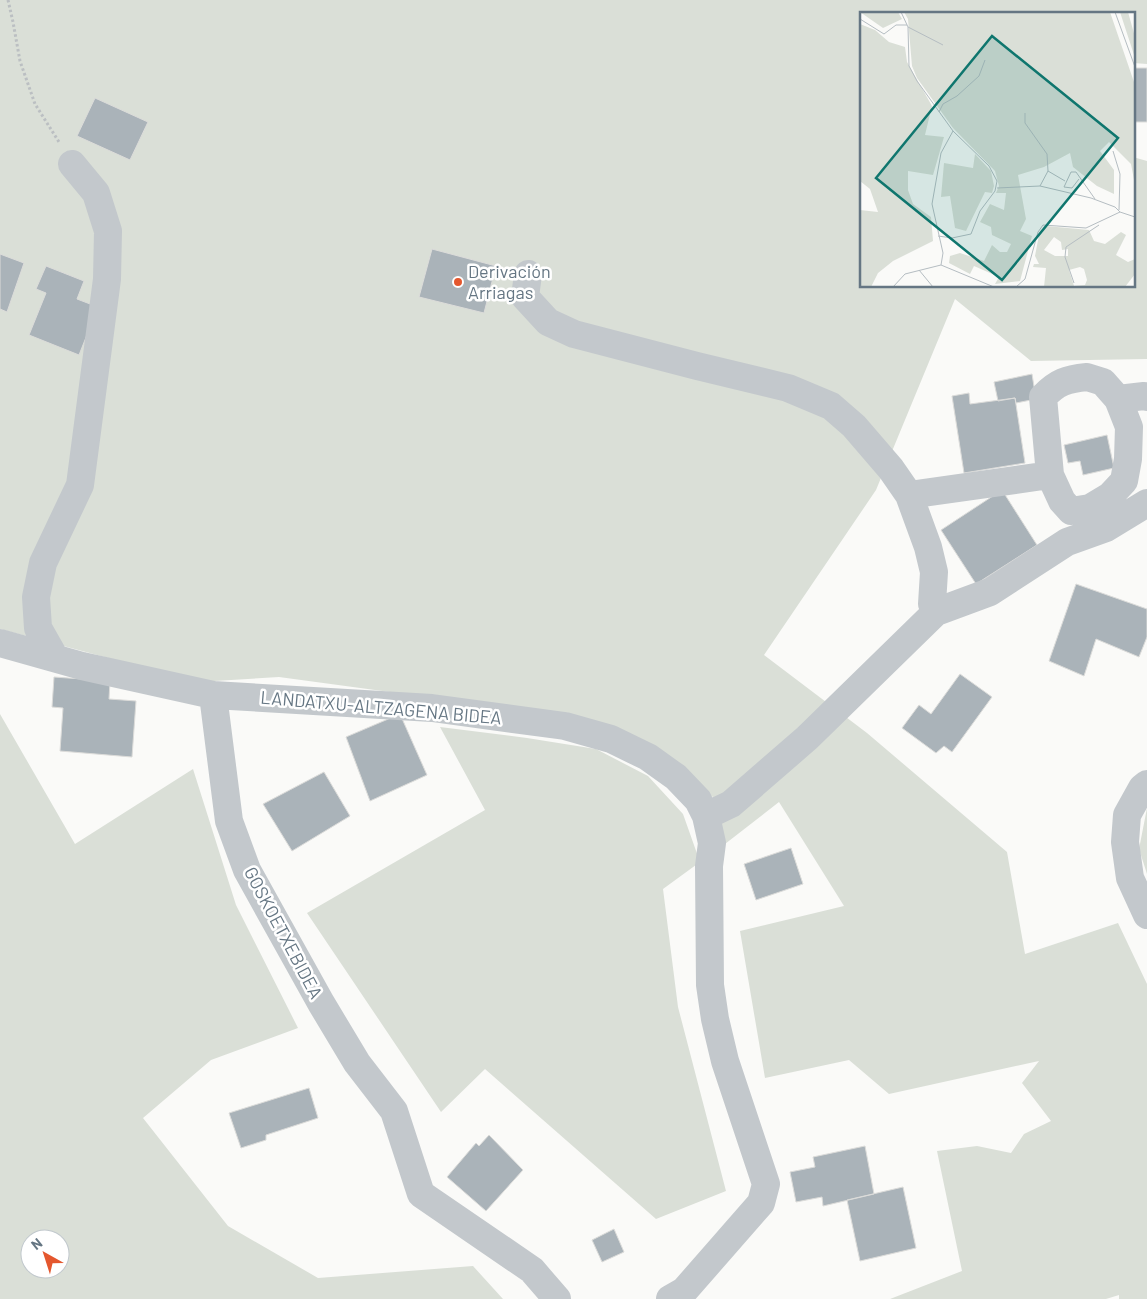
<svg xmlns="http://www.w3.org/2000/svg" width="1147" height="1299" font-family="Barlow,sans-serif">
	<style>
		.green { fill: #dadfd7; fill-rule: evenodd }
		.building { fill: #aab3b9; stroke: #dcdcda }
		.lines { fill: none; stroke-linecap: round; stroke-linejoin: round }
		.path { stroke: #bbbfc2; stroke-width: 3; stroke-dasharray: 2.5 2.5; stroke-linecap: butt }
		.minor { stroke: #c3c8cc; stroke-width: 28 }
		.poi-dot { fill: #e4572e; stroke: #fff; stroke-width: 2 }
		.labels { text-anchor: middle; stroke-width: 5; stroke-linejoin: round; paint-order: stroke }
		.poi-label { font-size: 18px; fill: #657683; stroke: #fff; text-anchor: start }
		.street-label { font-size: 18px; fill: #657683; stroke: #fff }
		.inset-road { fill: none; stroke: #b5bdc2; stroke-width: 1 }
		.view { fill: #0f766e; fill-opacity: 0.15; stroke: #0f766e; stroke-width: 2.5 }
		.inset-edge { fill: none; stroke: #657683; stroke-width: 2.5 }
	</style>
	<rect width="100%" height="100%" fill="#fafaf8"/>
	<!-- green -->
	<path class="green" d="M0,0H1147V64L1133,63V14H861V286H1133V157L1147,161V359L1031,361L955,299L876,490L764,655L867,733L1007,852L1025,954L1118,923L1147,984V1299H1119V1295L1106,1299H890L962,1271L937,1151L977,1146L1011,1153L1024,1134L1051,1121L1022,1083L1039,1061L889,1094L849,1060L765,1078L740,931L844,906L779,802L725,844L713,797L692,783L508,708L279,677L198,682L0,629Z
		M0,714L75,844L193,769L236,905L298,1028L211,1060L143,1118L228,1226L318,1278L473,1266L503,1299H0ZM30,1239H60V1269H30Z
		M440,727L527,738L596,749L648,776L683,814L700,862L663,889L678,1007L726,1191L656,1219L485,1069L441,1112L307,913L485,810Z
		M1147,808V874L1139,849Z"/>
	<!-- building -->
	<path class="building" d="M1133,68H1147V122H1133Z
		M95,98L148,122L130,160L77,136Z
		M432,249L496,266L484,313L419,297Z
		M0,254L24,263L7,312L0,309Z
		M46,266L84,281L77,299L98,307L79,355L29,335L46,293L36,289Z
		M1032,374L1036,399L1016,403L1015,398L998,401L994,382Z
		M969,393L970,404L1015,398L1025,463L964,473L952,396Z
		M1107,435L1114,468L1083,475L1080,461L1068,463L1064,445Z
		M1002,490L1037,545L976,584L941,530Z
		M1076,584L1147,609V637L1139,657L1096,639L1084,676L1049,661Z
		M960,674L992,697L952,752L944,746L936,753L902,728L919,705L931,714Z
		M54,677L110,681L109,699L136,701L132,757L60,751L63,708L52,707Z
		M400,714L427,775L370,801L346,737Z
		M324,772L350,816L292,851L263,804Z
		M791,848L803,884L756,900L744,864Z
		M309,1088L318,1118L266,1135V1140L241,1148L229,1113Z
		M489,1135L523,1170L486,1211L447,1177L476,1143L479,1146Z
		M865,1146L874,1194L823,1206L822,1197L796,1202L790,1172L815,1167L813,1157Z
		M903,1187L916,1248L860,1261L847,1200Z
		M614,1229L624,1252L602,1262L592,1240Z"/>
	<g class="lines">
		<!-- path -->
		<path class="path" d="M8,0L13,22L20,61L35,104L59,142"/>
		<!-- minor -->
		<path class="minor" d="M528,274L525,297L548,322L574,334L697,366L788,388L831,406L854,426L891,469L909,495L928,547L934,572L932,604L936,612L990,592L1067,542L1106,528L1147,503
			M1087,377L1103,382L1118,399L1129,427L1128,459L1124,481L1110,496L1090,508L1071,511L1062,501L1050,475L1043,397C1057,382 1067,379 1087,377Z
			M1118,399L1144,396L1147,397
			M909,495L1050,475
			M0,643L82,666L213,695L432,708L565,726L611,739L648,757L676,777L698,800L706,816L712,843L709,866L710,985L715,1019L725,1061L766,1184L761,1203L684,1291L670,1299
			M55,658L38,628L36,597L43,563L80,485L107,279L108,231L96,193L72,164
			M213,695L229,821L247,870L321,1003L357,1063L394,1111L421,1194L532,1270L557,1299
			M1147,784L1142,788L1127,815L1125,842L1130,878L1147,915
			M706,816L731,804L807,738L934,614"/>
	</g>
	<!-- markers -->
	<circle class="poi-dot" cx="458" cy="282" r="5"/>
	<g class="labels">
		<!-- poi labels -->
		<g class="poi-label">
			<text x="468" y="278">Derivación<tspan x="468" dy="21">Arriagas</tspan></text>
		</g>
		<!-- street labels -->
		<g class="street-label">
			<text transform="translate(381 708) rotate(5)" y="6">LANDATXU-ALTZAGENA BIDEA</text>
			<text transform="translate(283 933) rotate(62)" y="6">GOSKOETXEBIDEA</text>
		</g>
	</g>
	<!-- overview -->
	<g transform="translate(860 12)">
		<rect width="275" height="275" fill="#fafaf8"/>
		<path d="M0,0H38L42,7L23,16ZM44,0H250L275,73V173L271,152L249,130L240,139L254,158V182L237,174L213,155L210,141L184,155L158,163L166,207L160,219L172,224L160,269L135,272L139,265L114,254L110,262L89,251L90,244L100,241L124,249L132,233L140,240H147L151,232L132,223L131,215L120,210L130,192L144,198L146,181H136L139,174L135,159L93,116L57,66L52,54L48,7ZM260,0H268L275,25V46ZM0,12L15,18L29,30L45,35L47,50L72,94L65,123L84,125L73,163L48,159V178L53,192L71,205L73,229L33,249L18,261L11,275H0V198L18,200L10,177L0,169ZM115,142L131,159L134,174L132,181L125,180L106,219L95,216L90,184L81,185L84,151L113,156ZM186,214L229,218L234,229L245,232L261,220L266,223L256,243L268,250L275,247V262L265,275H184L186,256L173,255L174,252H179L175,244L179,223ZM194,225L201,230L202,238L208,237V244H195L184,238ZM220,255L224,257L227,268L225,273L214,274L209,258Z" fill="#dadfd7" fill-rule="evenodd"/>
		<path class="inset-road" d="M41,0L48,15L49,54L57,69L93,119L129,154L137,169L135,179L120,199L111,222L92,226L78,224M255,0L275,55M0,7L24,22L36,13H47M48,15L83,33M79,100L83,92L97,84L119,64L125,48M165,101V111L187,142L188,159L180,174L231,186L255,195L260,200M253,139L260,162L259,198M188,159L205,169M219,167L212,176L204,175L211,160H216L235,187M137,176L180,174M81,253L83,241L72,192L81,141L93,119M59,258L73,275M214,271L205,245L206,235L239,213M33,275L45,262L81,253L134,275M156,275L165,267L178,220L183,213L226,216L260,200L275,205"/>
		<path class="view" d="M132,24L258,126L142,268L16,166Z"/>
		<rect width="275" height="275" class="inset-edge"/>
	</g>
	<!-- north arrow -->
	<g transform="translate(45 1254) rotate(321)"><circle r="24" fill="#ffffff" stroke="#c1c8cd"/>
	<path d="M0-4L9 19L0 12L-9 19Z" fill="#e4572e"/>
	<text y="-8" font-size="14" font-weight="bold" text-anchor="middle" fill="#657683">N</text>
	</g>
</svg>
